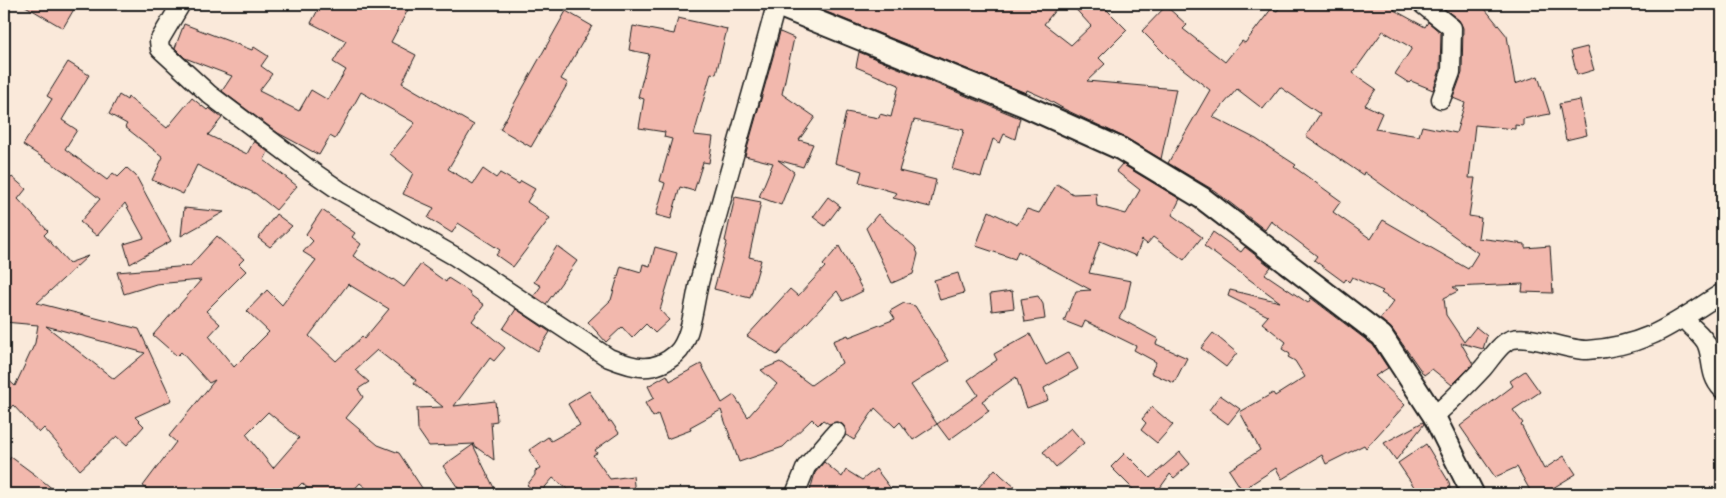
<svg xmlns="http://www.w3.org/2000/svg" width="1726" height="498" font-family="Delius,sans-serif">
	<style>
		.building { fill: #f2b8ad; stroke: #1c1c1c; fill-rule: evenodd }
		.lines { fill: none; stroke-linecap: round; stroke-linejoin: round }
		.minor-casing { stroke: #1c1c1c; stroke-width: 21 }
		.tertiary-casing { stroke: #1c1c1c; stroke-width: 25 }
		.minor { stroke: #fcf5e5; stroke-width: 18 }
		.tertiary { stroke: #fcf5e5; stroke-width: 21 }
	</style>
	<rect width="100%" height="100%" fill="#fae9da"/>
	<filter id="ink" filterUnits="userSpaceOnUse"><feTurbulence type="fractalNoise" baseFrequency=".02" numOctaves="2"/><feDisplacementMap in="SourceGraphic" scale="10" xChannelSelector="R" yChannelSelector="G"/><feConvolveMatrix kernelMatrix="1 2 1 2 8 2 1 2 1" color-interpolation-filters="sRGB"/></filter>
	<g filter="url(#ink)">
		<!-- building -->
		<path class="building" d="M22,4H77L63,28Z
			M321,4H411L391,42L416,55L402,83L474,125L448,169L473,184L483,169L496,178L500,173L519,184L521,181L535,189L527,202L550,218L513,267L496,255L500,250L458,223L452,233L428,218L434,208L403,194L413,173L390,154L415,123L361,92L335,139L330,136L319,155L278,133L222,91L232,76L185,58L175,48L184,24L252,50L254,47L268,56L261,66L272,74L259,91L299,111L311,90L328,100L346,70L333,62L346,41L311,23Z
			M807,4H1060L1044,24L1071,45L1091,26L1071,4H1101L1127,30L1099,58L1105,64L1087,81L1176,89L1161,159L1126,138L1064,109L1045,98L1027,90L1026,93Z
			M1282,4H1399L1394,10L1425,27L1428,22L1441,33L1440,70L1433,90L1411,81L1409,83L1395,74L1412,48L1383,31L1353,73L1376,89L1365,105L1382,113L1375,129L1419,136L1422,126L1456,133L1465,103L1453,98L1462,73L1463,28L1459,20L1441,6L1443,4H1481L1507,36L1515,84L1538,76L1550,114L1523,119V126L1515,125V129L1475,125L1469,178H1475L1469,216L1481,218L1478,238L1525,244V248L1550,246L1553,293L1522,292L1523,284L1453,287L1458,291L1444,298L1446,315L1464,342L1476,327L1487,336L1483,349L1461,343L1473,364L1452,385L1432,369L1424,375L1392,329L1380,319L1394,301L1381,293L1383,291L1352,277L1349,282L1346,279L1344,282L1314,260L1317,256L1271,221L1265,230L1215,191L1168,163L1210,90L1169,58L1142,31L1166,6L1187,25L1183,29L1225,62L1242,41L1245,43L1272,8L1277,11ZM1280,87L1320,114L1306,136L1363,175L1364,172L1478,253L1468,269L1383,220L1371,239L1333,212L1341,201L1294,167L1296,165L1256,139L1213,117L1237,89L1263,109Z
			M566,11L592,26L561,79L568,83L531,147L500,129Z
			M678,18L727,29L716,74L711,73L694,135L713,137L709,163L703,162L694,191L680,187L671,219L656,215L665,183L660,181L672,139L664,137L665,132L639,128L644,99L638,97L649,54L629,50L633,26L674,34Z
			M780,32L794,38L782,94L815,117L799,140L813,144L803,167L778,160L794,172L781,205L759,197L773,163L745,156Z
			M1587,47L1594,70L1577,75L1571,51Z
			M859,52L1020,118L1015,139L1004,134L1000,143L993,139L981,177L952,169L964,130L914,120L899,171L936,180L930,207L893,198L897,193L859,182L862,171L835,163L846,112L879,118L880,114L891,117L899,85L856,67Z
			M68,62L89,75L62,120L77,130L65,149L107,180L113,173L118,177L127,168L136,176L171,241L130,264L124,244L144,238L125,203L97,236L80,222L100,199L70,175L23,145L52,99L47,96Z
			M119,95L127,100L128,97L167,128L192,98L207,110L209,108L222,118L208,135L247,154L254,141L268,152L264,160L297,186L276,210L256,194L197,165L183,194L152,180L163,157L125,127L127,124L109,114Z
			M1580,100L1587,135L1566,140L1559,104Z
			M1122,164L1180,199L1172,215L1202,237L1184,260L1153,237L1147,244L1142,240L1136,256L1100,241L1089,273L1131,281L1125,308L1119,318L1158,339L1156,344L1187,358L1174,383L1151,373L1156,362L1134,350L1136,346L1085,321L1082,328L1064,321L1076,291L1091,290L1018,251L1015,259L976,246L989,211L1017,225L1027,209L1039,213L1057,184L1073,194L1096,193L1097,206L1126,214L1140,190L1116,171Z
			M12,177L26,189L18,199L48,231L44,235L69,263L88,256L37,303L139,329L172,400L135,417L144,426L127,445L117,436L80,470L44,428L39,433L13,405L4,415V376L15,386L35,343L38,325L4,322V183L5,184ZM46,326L145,353L114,379Z
			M735,197L761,202L749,257L761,260L750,298L714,289L727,242L725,241Z
			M828,197L840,206L825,226L813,217Z
			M184,208L224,212L181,236Z
			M322,210L355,233L352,237L361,244L353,256L392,280L393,279L404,287L421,264L446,282L448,278L470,292L469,294L484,305L472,321L505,348L494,361L490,358L454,406L495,401L497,421L491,422L494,460L473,445L497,494H462L443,466L474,444L429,446L418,430L417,408L443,407L414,383L416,380L377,350L355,370L369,382L358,389L363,397L346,418L378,445L399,453L426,494H373L360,483L350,494H314L302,483L291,494H154L143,486L176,442L169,436L215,380L209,383L181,352L177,356L153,335L201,280L156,284L124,294L117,272L190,266L217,236L244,259L239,264L246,271L206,311L220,324L209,336L234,367L269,332L247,311L267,290L282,305L316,260L303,252L313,241L306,234ZM348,284L389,309L364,339L362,337L336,361L309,336ZM268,412L299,438L273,468L246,434Z
			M276,214L292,226L270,247L258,238Z
			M878,214L915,247L918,254L913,274L892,283L866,228Z
			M1213,232L1241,252L1245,247L1271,267L1265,274L1308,303L1311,298L1373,345L1388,368L1375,376L1405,405L1366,448L1364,445L1326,464L1322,455L1282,479L1276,468L1242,490L1229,470L1260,450L1240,412L1273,393L1275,396L1305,377L1295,361L1288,357L1290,354L1282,349L1286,342L1262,323L1268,316L1228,296L1230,290L1280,302L1204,246Z
			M557,246L577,261L546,304L534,296L541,286L534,282Z
			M839,246L863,291L843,301L837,291L777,355L747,336L790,289L798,296L825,267L823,265Z
			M655,247L677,253L660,310L669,320L655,333L646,324L632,338L622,327L606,342L588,322L611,300L621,266L641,272L643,264L650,266Z
			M958,273L964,293L940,300L934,280Z
			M1012,291L1014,308L992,311L990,294Z
			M1038,296L1043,304L1045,319L1025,322L1021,299Z
			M904,303L915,306L949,361L911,385L937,424L913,440L900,422L895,427L875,408L854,440L846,435V429L842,424L837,422L829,424L823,420L818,425L812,419L783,447L739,462L721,410L690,427L691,430L667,439L658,414L653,417L645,403L654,398L648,386L667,375L670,381L701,364L722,403L734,395L748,417L777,384L761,370L780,362L811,385L842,363L833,341L848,335L849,337L895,319L890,311Z
			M516,309L550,332L538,351L503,329Z
			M1213,333L1237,353L1226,367L1201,348Z
			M1030,334L1046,365L1069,352L1078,369L1044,388L1048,400L1027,408L1016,377L982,401L989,411L949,440L937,424L978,395L968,380L997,360L994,354Z
			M1525,371L1540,392L1513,410L1523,423L1521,425L1544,469L1564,456L1576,474L1553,488L1557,494H1532L1517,467L1495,477L1460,426L1513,386L1510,381Z
			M589,391L609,422L611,421L619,433L595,450L597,453L593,455L610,479L633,476L635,494H574L553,478L539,494L527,485L535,475V471L541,469L529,450L548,437L551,441L580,425L568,404Z
			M1220,395L1240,409L1228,424L1209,410Z
			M1152,407L1173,425L1157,443L1141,430L1146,423L1142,419Z
			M1423,422L1424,424L1396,460L1384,443Z
			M1071,428L1084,443L1056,467L1043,452Z
			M1426,444L1449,482L1451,494H1419L1398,463Z
			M1180,452L1190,464L1174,478L1170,474L1160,488L1166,494H1131L1135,491L1111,467L1125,453L1150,478Z
			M11,457L34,474L59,494H4V466Z
			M824,462L842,477L846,470L862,480L876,469L895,494H809L815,473Z
			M995,469L1002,476L1023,494H988L979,487Z"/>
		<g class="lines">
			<defs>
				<path id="minor" d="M181,4L159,41L160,49L210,95L310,170L339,190L456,257L609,358C634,368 653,374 676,354C692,340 694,300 700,279C724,187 752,96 776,5
					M1422,4L1452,28L1451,72L1441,99
					M1684,318C1690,328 1703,334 1707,345C1713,360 1709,376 1722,389
					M1434,416C1452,401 1467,385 1483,368C1490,360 1497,348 1506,342C1523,330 1566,351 1587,350C1648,346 1674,323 1722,293
					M795,494L806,467L836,432"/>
				<path id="tertiary" d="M774,4L1023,105L1121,149L1202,198L1382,336L1434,416L1473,494"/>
			</defs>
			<!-- minor casing -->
			<use href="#minor" class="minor-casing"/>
			<!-- tertiary casing -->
			<use href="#tertiary" class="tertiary-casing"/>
			<!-- minor -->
			<use href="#minor" class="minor"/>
			<!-- tertiary -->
			<use href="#tertiary" class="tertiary"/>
		</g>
	</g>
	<!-- margin -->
	<rect width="1726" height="498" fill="none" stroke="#fcf5e5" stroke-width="20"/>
	<rect x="10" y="10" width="1706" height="478" fill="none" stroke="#1c1c1c" stroke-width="2" filter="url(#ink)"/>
</svg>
